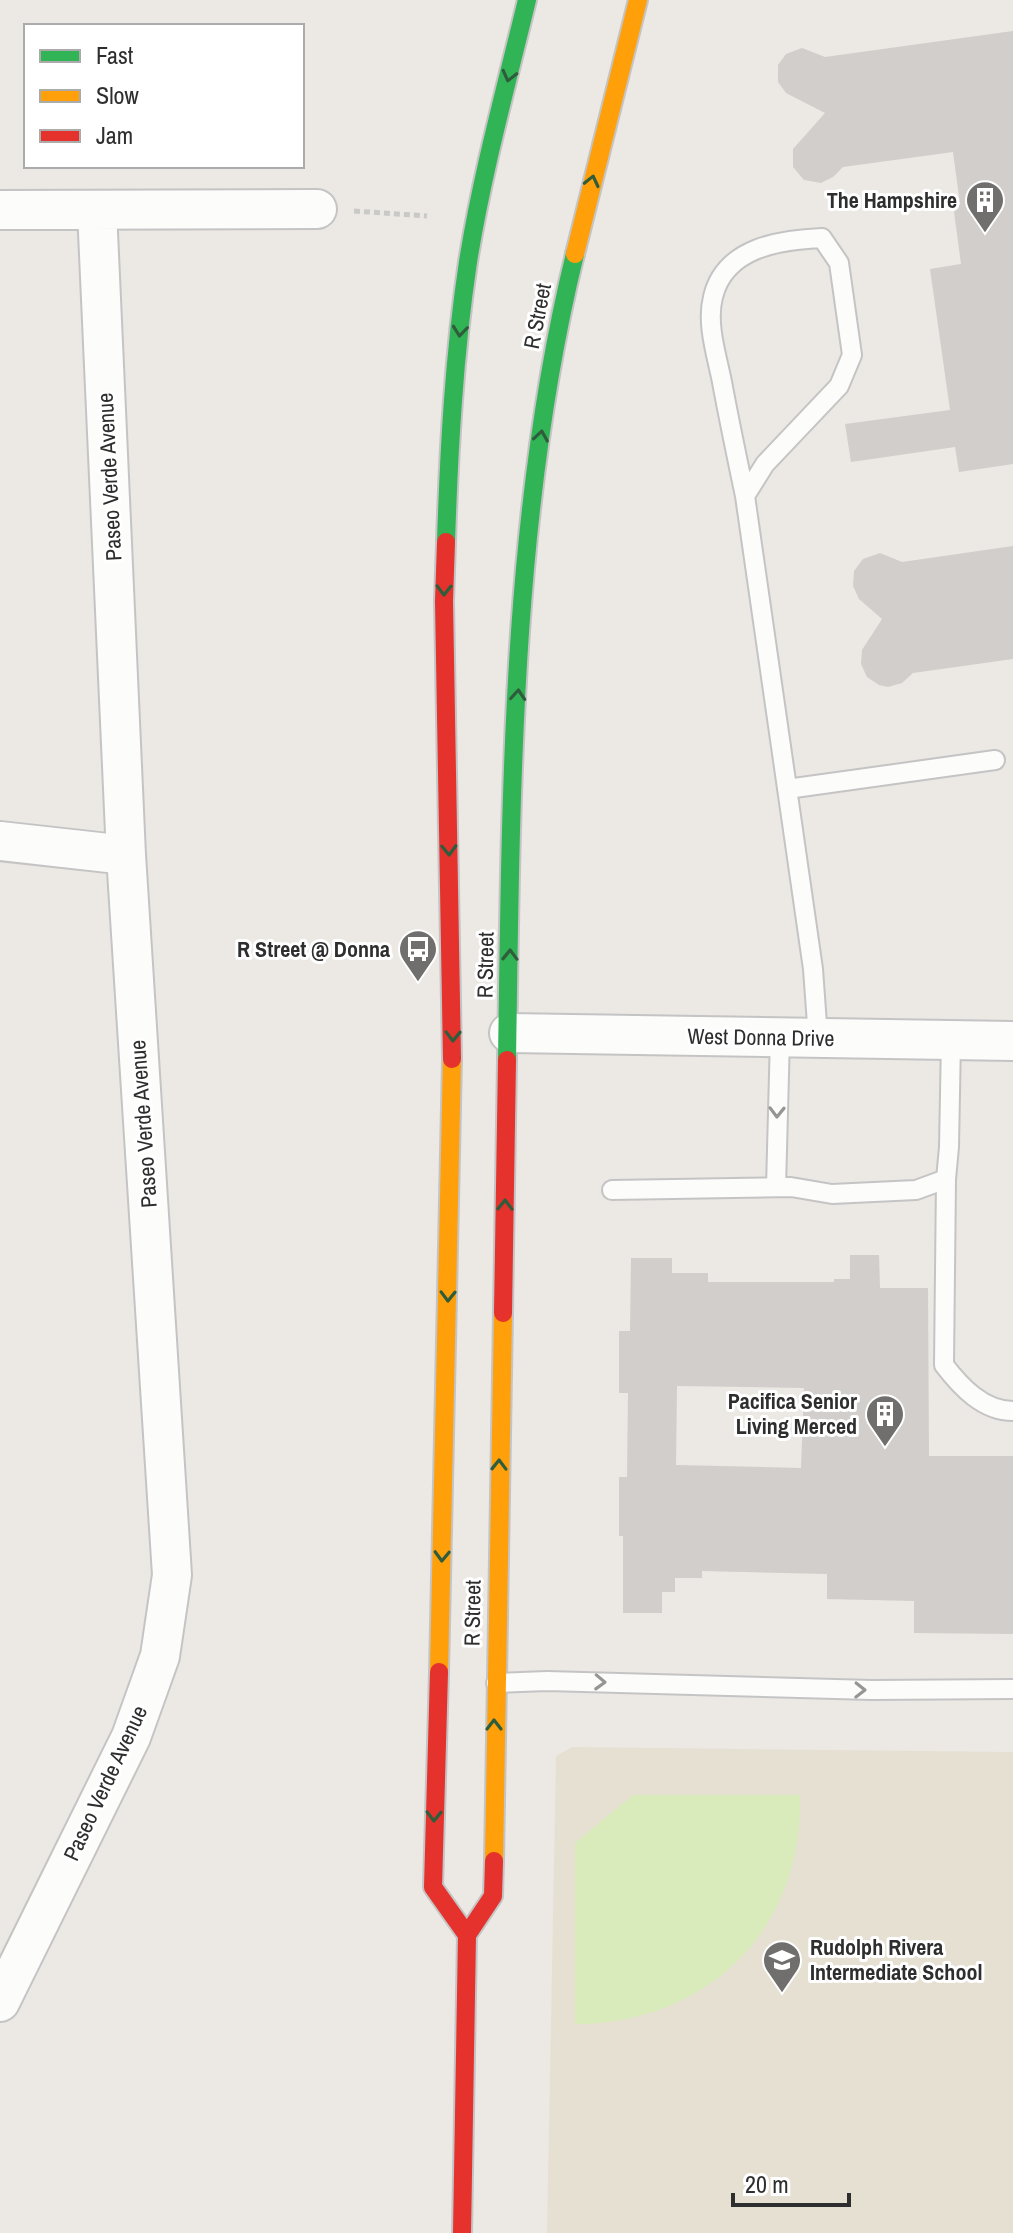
<svg xmlns="http://www.w3.org/2000/svg" width="1013" height="2233" font-family="'Archivo Narrow',sans-serif">
	<style>
		.education { fill: #e6e0d3 }
		.pitch { fill: #d9eabb }
		.building { fill: #d1cecb; fill-rule: evenodd }
		.lines { fill: none; stroke-linecap: round; stroke-linejoin: round }
		.lane-casing { stroke: #c5c4c5; stroke-width: 22 }
		.street-casing { stroke: #c5c4c5; stroke-width: 42 }
		.fast-casing { stroke: #c5c4c5; stroke-width: 22 }
		.slow-casing { stroke: #c5c4c5; stroke-width: 22 }
		.jam-casing { stroke: #c5c4c5; stroke-width: 22 }
		.path { stroke: #c9c9c8; stroke-width: 5; stroke-dasharray: 6 4; stroke-linecap: butt }
		.lane { stroke: #fcfcfb; stroke-width: 18 }
		.street { stroke: #fcfcfb; stroke-width: 38 }
		.fast { stroke: #30b455; stroke-width: 18 }
		.slow { stroke: #ff9f0a; stroke-width: 18 }
		.jam { stroke: #e5322d; stroke-width: 18 }
		.oneway { stroke: #2f5d3c }
		.oneway2 { stroke: #959594 }
		.labels { text-anchor: middle; stroke-width: 6; stroke-linejoin: round; paint-order: stroke }
		.poi-label { font-size: 22px; font-weight: bold; fill: #2e2e2e; stroke: #fff; text-anchor: end }
		.street-label { font-size: 22px; fill: #2e2e2e; stroke: #fff }
	</style>
	<rect width="100%" height="100%" fill="#ece8e4"/>
	<!-- education -->
	<path class="education" d="M572,1747L1013,1752V2233H547L556,1756Z"/>
	<!-- pitch -->
	<path class="pitch" d="M633,1795H800C804,1929 707,2024 575,2024V1843Z"/>
	<!-- building -->
	<path class="building" d="M1013,31V464L959,472L955,447L851,462L845,424L950,410L930,269L961,264L954,212L960,204L953,152L843,167L833,177L821,183L804,180L793,167V149L825,113L786,93L778,82V65L786,54L802,48L825,57Z
		M1013,546V659L913,673L902,683L888,687L879,685L867,677L861,664L862,650L882,619L859,599L853,586L854,571L863,559L880,553L902,562Z
		M850,1255H879L880,1288H928L929,1456H1013V1634L914,1633V1601L827,1599V1574L702,1571V1578H675V1592H662V1613H623V1536H619V1477H627L628,1393H619V1331H630L631,1258H672V1273H708V1282H834V1279H850ZM677,1386L804,1388L801,1468L676,1465Z"/>
	<g class="lines">
		<defs>
			<path id="lane" d="M745,496C737,458 729,420 722,382C717,356 706,324 713,297C725,247 780,240 822,238L839,263L852,355L839,386L765,464L745,496L813,969L818,1038
				M787,789L995,760
				M946,1179L944,1365C961,1387 983,1411 1013,1411
				M776,1187L780,1037
				M612,1190L791,1187L832,1194L916,1190L946,1179L949,1147L951,1040
				M496,1683L547,1681L872,1690L1013,1689"/>
			<path id="street" d="M0,210L317,209
				M0,841L126,855
				M509,1033L1013,1041
				M0,2002L131,1737L160,1656L172,1575L126,855L97,210"/>
			<path id="fast" d="M446,542C449,449 454,355 468,262C482,174 506,87 527,0
				M507,1060C511,794 511,514 575,254"/>
			<path id="slow" d="M575,254L638,0
				M439,1672L452,1059
				M494,1861L503,1313"/>
			<path id="jam" d="M446,542L444,601L452,1059
				M503,1313L507,1060
				M439,1672L433,1887L467,1935
				M462,2233L467,1935L493,1896L494,1861"/>
		</defs>
		<!-- lane casing -->
		<use href="#lane" class="lane-casing"/>
		<!-- street casing -->
		<use href="#street" class="street-casing"/>
		<!-- fast casing -->
		<use href="#fast" class="fast-casing"/>
		<!-- slow casing -->
		<use href="#slow" class="slow-casing"/>
		<!-- jam casing -->
		<use href="#jam" class="jam-casing"/>
		<!-- path -->
		<path class="path" d="M354,211L427,216"/>
		<!-- lane -->
		<use href="#lane" class="lane"/>
		<!-- street -->
		<use href="#street" class="street"/>
		<!-- fast -->
		<use href="#fast" class="fast"/>
		<!-- slow -->
		<use href="#slow" class="slow"/>
		<!-- jam -->
		<use href="#jam" class="jam"/>
	</g>
	<!-- one-way arrows -->
	<defs><path id="oneway-chevron" d="M-2-3.5L2.5 0L-2 3.5" fill="none" stroke-width="1.6" stroke-linecap="round" stroke-linejoin="round" transform="scale(2)"/></defs>
	<g class="oneway">
		<use href="#oneway-chevron" transform="translate(509 76) rotate(104)"/>
		<use href="#oneway-chevron" transform="translate(592 181) rotate(-77)"/>
		<use href="#oneway-chevron" transform="translate(460 331) rotate(96)"/>
		<use href="#oneway-chevron" transform="translate(541 436) rotate(-81)"/>
		<use href="#oneway-chevron" transform="translate(444 590) rotate(91)"/>
		<use href="#oneway-chevron" transform="translate(518 695) rotate(-86)"/>
		<use href="#oneway-chevron" transform="translate(449 850) rotate(88)"/>
		<use href="#oneway-chevron" transform="translate(510 955) rotate(-89)"/>
		<use href="#oneway-chevron" transform="translate(453 1036) rotate(91)"/>
		<use href="#oneway-chevron" transform="translate(505 1205) rotate(-89)"/>
		<use href="#oneway-chevron" transform="translate(448 1296) rotate(91)"/>
		<use href="#oneway-chevron" transform="translate(499 1465) rotate(-89)"/>
		<use href="#oneway-chevron" transform="translate(442 1556) rotate(92)"/>
		<use href="#oneway-chevron" transform="translate(494 1725) rotate(-90)"/>
		<use href="#oneway-chevron" transform="translate(434 1816) rotate(91)"/>
	</g>
	<g class="oneway2">
		<use href="#oneway-chevron" transform="translate(777 1112) rotate(91)"/>
		<use href="#oneway-chevron" transform="translate(600 1682) rotate(2)"/>
		<use href="#oneway-chevron" transform="translate(860 1690) rotate(1)"/>
	</g>
	<!-- icons -->
	<defs>
		<symbol id="building-pin" viewBox="-11 -11 22 30"><path d="M0 17L-7.5 6A9.5 9.5 0 1 1 7.5 6Z" fill="#706f6e" stroke="#fff"/><path d="M-4-6H4V6H1V3H-1V6H-4ZM-2.5-4.3h1.7v1.8h-1.7ZM.8-4.3h1.7v1.8H.8ZM-2.5-1h1.7V.8h-1.7ZM.8-1h1.7V.8H.8Z" fill="#fff"/></symbol>
		<symbol id="bus-pin" viewBox="-11 -11 22 30"><path d="M0 17L-7.5 6A9.5 9.5 0 1 1 7.5 6Z" fill="#706f6e" stroke="#fff"/><path d="M-5-6H5V4H4V6H2V4H-2V6H-4V4H-5ZM-3.5-4V0h7V-4ZM-3.5 1.2v1.5H-2V1.2ZM2 1.2v1.5H3.5V1.2Z" fill="#fff"/></symbol>
		<symbol id="school-pin" viewBox="-11 -11 22 30"><path d="M0 17L-7.5 6A9.5 9.5 0 1 1 7.5 6Z" fill="#706f6e" stroke="#fff"/><path d="M0-5L7-2L0 1L-7-2ZM-4 1L0 2.5L4 1V4Q0 6-4 4Z" fill="#fff"/></symbol>
	</defs>
	<g fill-rule="evenodd">
		<use href="#building-pin" x="963" y="178" width="44" height="60"/>
		<use href="#bus-pin" x="396" y="927" width="44" height="60"/>
		<use href="#building-pin" x="863" y="1392" width="44" height="60"/>
		<use href="#school-pin" x="760" y="1938" width="44" height="60"/>
	</g>
	<g class="labels">
		<!-- poi labels -->
		<g class="poi-label">
			<text x="957" y="208">The Hampshire</text>
			<text x="390" y="957">R Street @ Donna</text>
			<text x="857" y="1409">Pacifica Senior<tspan x="857" dy="25">Living Merced</tspan></text>
			<text x="810" y="1955" text-anchor="start">Rudolph Rivera<tspan x="810" dy="25">Intermediate School</tspan></text>
		</g>
		<!-- street labels -->
		<g class="street-label">
			<text transform="translate(537 316) rotate(-79)" y="8">R Street</text>
			<text transform="translate(109 477) rotate(-93)" y="8">Paseo Verde Avenue</text>
			<text transform="translate(485 965) rotate(-89)" y="8">R Street</text>
			<text transform="translate(761 1037) rotate(1)" y="8">West Donna Drive</text>
			<text transform="translate(143 1124) rotate(-94)" y="8">Paseo Verde Avenue</text>
			<text transform="translate(472 1613) rotate(-89)" y="8">R Street</text>
			<text transform="translate(105 1783) rotate(-65)" y="8">Paseo Verde Avenue</text>
		</g>
	</g>
	<!-- legend -->
	<rect x="24" y="24" width="280" height="144" fill="#ffffff" stroke="#ababab" stroke-width="2"/>
	<rect x="40" y="50" width="40" height="12" fill="#30b455" stroke="#ababab" stroke-width="2"/>
	<text x="96" y="64" font-size="24" fill="#2e2e2e">Fast</text>
	<rect x="40" y="90" width="40" height="12" fill="#ff9f0a" stroke="#ababab" stroke-width="2"/>
	<text x="96" y="104" font-size="24" fill="#2e2e2e">Slow</text>
	<rect x="40" y="130" width="40" height="12" fill="#e5322d" stroke="#ababab" stroke-width="2"/>
	<text x="96" y="144" font-size="24" fill="#2e2e2e">Jam</text>
	<!-- scale -->
	<path d="M733 2193v12h116v-12" fill="none" stroke="#2e2e2e" stroke-width="4"/>
	<text x="745" y="2193" font-size="24" fill="#2e2e2e" stroke="#ffffff" stroke-width="6" paint-order="stroke">20 m</text>
</svg>
